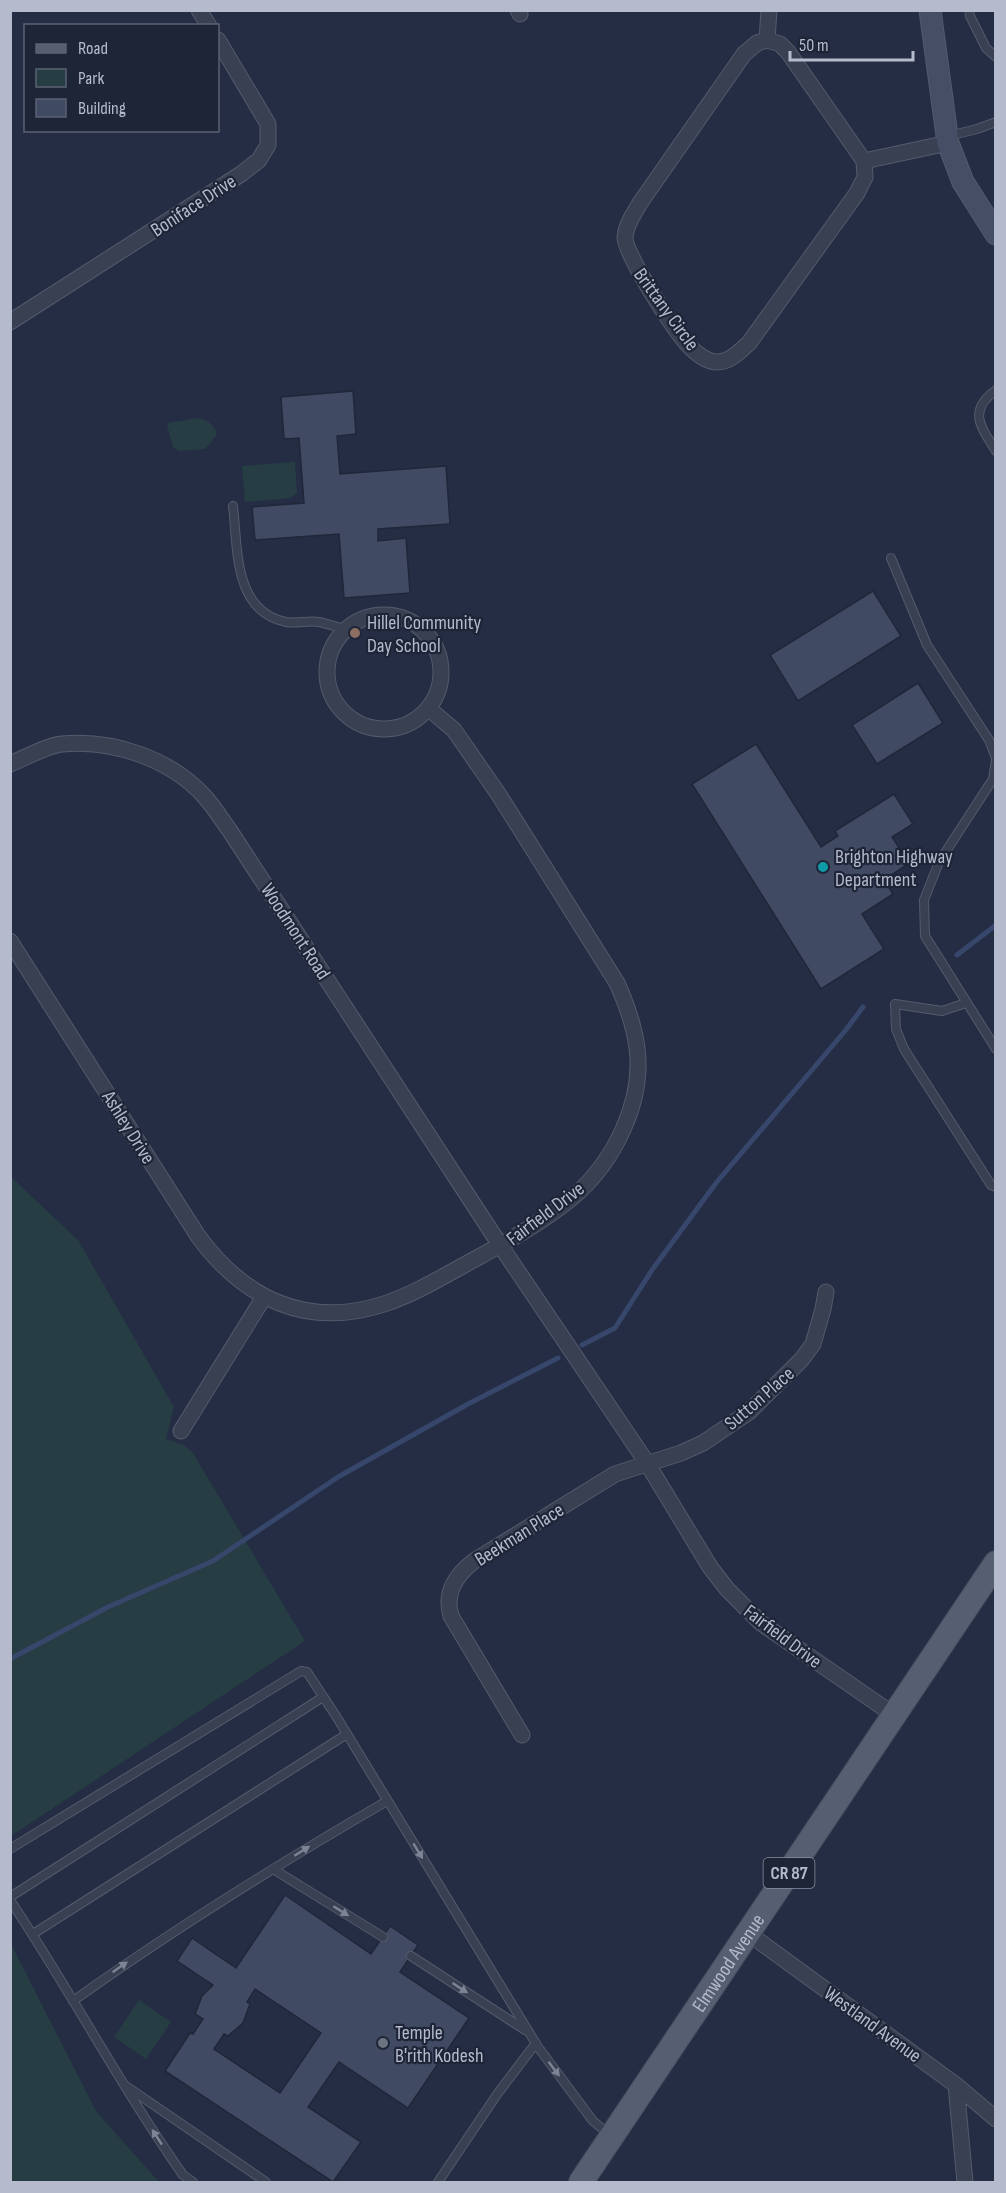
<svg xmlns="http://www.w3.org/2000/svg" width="1006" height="2193" font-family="'Sofia Sans Condensed',sans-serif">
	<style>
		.green { fill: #263d44 }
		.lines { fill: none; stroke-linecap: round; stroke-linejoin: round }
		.stream { stroke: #37466b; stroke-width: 5 }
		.building { fill: #404a63; stroke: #1f2739; stroke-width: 1.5; fill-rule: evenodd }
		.lane-casing { stroke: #535b6c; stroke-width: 10 }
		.street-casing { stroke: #535b6c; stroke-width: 17 }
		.secondary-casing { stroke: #535b6c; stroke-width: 23 }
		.primary-casing { stroke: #42495b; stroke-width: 26 }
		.lane { stroke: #384052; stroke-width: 8 }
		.street { stroke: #384052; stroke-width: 15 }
		.secondary { stroke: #464e65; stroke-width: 21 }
		.primary { stroke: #565f72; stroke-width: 24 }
		.oneway { fill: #7d8495 }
		.education-dot { fill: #8d6e63; stroke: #1d2537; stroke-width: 2 }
		.culture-dot { fill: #0f9aa8; stroke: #1d2537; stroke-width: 2 }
		.worship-dot { fill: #6b7280; stroke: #1d2537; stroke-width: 2 }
		.labels { text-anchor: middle; stroke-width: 4.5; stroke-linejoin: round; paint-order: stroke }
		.shield { fill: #1d2537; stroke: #878e9f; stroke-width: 1.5 }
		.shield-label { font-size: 18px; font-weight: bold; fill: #b5bbcc }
		.street-label { font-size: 20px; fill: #b5bbcc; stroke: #1d2537 }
		.poi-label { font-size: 20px; fill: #b5bbcc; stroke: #1d2537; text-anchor: start }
	</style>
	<rect width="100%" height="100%" fill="#242d43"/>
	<!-- green -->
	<path class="green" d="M197,418C206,419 212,423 216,431V436L205,449L179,451L173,447L167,425L169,423Z
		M295,462L297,493L290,498L245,502L242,466Z
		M10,1176L78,1240L174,1407L166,1439L184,1445L193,1453L305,1641L11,1836Z
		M10,1942L96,2111L159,2182H11Z
		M139,2000L171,2022L146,2059L114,2037Z"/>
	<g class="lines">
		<!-- stream -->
		<path class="stream" d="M957,955L996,925
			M582,1345L615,1328L652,1270L716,1183L845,1031L863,1007
			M10,1659L108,1607L213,1561L338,1477L468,1404L558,1358"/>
	</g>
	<!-- building -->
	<path class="building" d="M353,391L356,434L337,436L340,474L446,466L450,524L378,529V541L406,538L410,593L344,598L339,534L255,540L252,507L304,503L299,438L284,439L281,397Z
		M873,591L901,636L798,701L770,655Z
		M918,683L943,723L877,764L852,725Z
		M756,744L821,847L838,836L835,831L894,794L913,824L892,837L909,863L884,880L893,894L862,914L884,949L821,989L692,784Z
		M285,1895L371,1954L390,1926L418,1945L400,1972L469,2018L408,2108L339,2062L308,2107L361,2142L333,2182L165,2071L190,2033L193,2034L203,2019L195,2014L202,1996L213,1985L177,1961L192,1938L236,1968ZM255,1989L321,2033L280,2093L214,2049L224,2034L228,2036L243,2023L250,2004L247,2002Z"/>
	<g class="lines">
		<defs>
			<path id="lane" d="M969,10L970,16L986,48L996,57
				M948,136L977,129L996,122
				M996,390C967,411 981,427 996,451
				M233,506C238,548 233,611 286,622C297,624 308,620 319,622C328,624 337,627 346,629
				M891,558L927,645L989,740L996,758
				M996,760L993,779L939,862L924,900L925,936L996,1049
				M966,1003L942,1011L895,1004L896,1029L904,1049L991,1185L996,1187
				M10,1849L301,1671L307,1672L336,1716L538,2047L593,2121L610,2135
				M273,1869L383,1937
				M10,1897L323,1697
				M10,1900C70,1990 121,2087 183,2175L193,2182
				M33,1934L347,1734
				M411,1956L525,2030
				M73,2001C174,1929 280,1863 387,1801
				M126,2086L266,2182
				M438,2182L498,2093L536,2043"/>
			<path id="street" d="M199,10L209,26
				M518,10L520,14
				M767,40L780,44L788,52L864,161L865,177L857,193L749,343C740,351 730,362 717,362C707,362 697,354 690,347C676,333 624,253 625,237C626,224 634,214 640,203L744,54L757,43Z
				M767,40L769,10
				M864,161L948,143
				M10,322L241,174L259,160L268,145V124L218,40
				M327 672a57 57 0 1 1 114 0a57 57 0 1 1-114 0Z
				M10,764C25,758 48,745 62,744C113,739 171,759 205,797C214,807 222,820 230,831L500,1245L647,1463L710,1567L727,1589L761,1623L894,1715
				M10,941L198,1236C244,1299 307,1329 384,1304C417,1293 447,1274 477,1258C510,1240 544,1221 573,1197C614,1162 644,1102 637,1048C634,1025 626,1003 617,983L499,795L454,730L428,708
				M181,1431L264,1297
				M522,1735L451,1616C444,1593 456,1575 474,1561L615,1474L681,1453L703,1443L749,1412L802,1359L813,1344L823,1309L826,1292
				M748,1933L956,2085L996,2119
				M956,2085L965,2182"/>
			<path id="secondary" d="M930,10L948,143L963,182L996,234"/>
			<g id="primary">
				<path id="s1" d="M581,2182L996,1563"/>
			</g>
		</defs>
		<!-- lane casing -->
		<use href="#lane" class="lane-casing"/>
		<!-- street casing -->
		<use href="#street" class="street-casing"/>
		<!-- secondary casing -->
		<use href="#secondary" class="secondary-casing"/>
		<!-- primary casing -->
		<use href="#primary" class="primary-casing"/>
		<!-- lane -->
		<use href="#lane" class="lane"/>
		<!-- street -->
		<use href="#street" class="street"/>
		<!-- secondary -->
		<use href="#secondary" class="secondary"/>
		<!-- primary -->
		<use href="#primary" class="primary"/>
	</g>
	<!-- one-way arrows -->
	<defs><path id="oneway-solid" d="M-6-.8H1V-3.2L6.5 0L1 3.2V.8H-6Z" transform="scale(1.5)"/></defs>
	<g class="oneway">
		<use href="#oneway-solid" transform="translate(302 1851) rotate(-32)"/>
		<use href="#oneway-solid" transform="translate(418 1851) rotate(59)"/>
		<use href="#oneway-solid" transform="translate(341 1911) rotate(32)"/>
		<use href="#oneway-solid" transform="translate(120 1967) rotate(-35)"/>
		<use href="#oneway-solid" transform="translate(460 1988) rotate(33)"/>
		<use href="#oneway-solid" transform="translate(554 2069) rotate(53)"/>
		<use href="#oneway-solid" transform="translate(157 2137) rotate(-123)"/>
	</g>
	<!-- markers -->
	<circle class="education-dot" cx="355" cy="633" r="6"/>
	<circle class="culture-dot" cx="823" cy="867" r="6"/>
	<circle class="worship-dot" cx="383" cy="2043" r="6"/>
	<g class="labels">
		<!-- shield labels -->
		<rect class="shield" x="763.5" y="1858" width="51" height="30" rx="4.5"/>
		<g class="shield-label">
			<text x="789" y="1879">CR 87</text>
		</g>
		<!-- street labels -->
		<g class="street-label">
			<text transform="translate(193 205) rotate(-33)" y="7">Boniface Drive</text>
			<text transform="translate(667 309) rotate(54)" y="7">Brittany Circle</text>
			<text transform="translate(296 931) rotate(57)" y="7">Woodmont Road</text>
			<text transform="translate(129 1127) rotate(58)" y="7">Ashley Drive</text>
			<text transform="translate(545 1213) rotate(-37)" y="7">Fairfield Drive</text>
			<text transform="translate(759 1398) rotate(-41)" y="7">Sutton Place</text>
			<text transform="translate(519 1534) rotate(-32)" y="7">Beekman Place</text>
			<text transform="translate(783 1636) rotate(37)" y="7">Fairfield Drive</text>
			<text dy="7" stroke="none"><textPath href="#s1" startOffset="264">Elmwood Avenue</textPath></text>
			<text transform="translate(873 2024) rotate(36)" y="7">Westland Avenue</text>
		</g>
		<!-- poi labels -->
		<g class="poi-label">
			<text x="367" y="629">Hillel Community<tspan x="367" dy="23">Day School</tspan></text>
			<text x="835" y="863">Brighton Highway<tspan x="835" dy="23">Department</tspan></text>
			<text x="395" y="2039">Temple<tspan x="395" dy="23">B'rith Kodesh</tspan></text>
		</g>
	</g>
	<!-- border -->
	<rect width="1006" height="2193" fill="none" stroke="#b5bbcc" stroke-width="24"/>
	<!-- legend -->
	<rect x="24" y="24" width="195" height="108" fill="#1d2537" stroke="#5a6173" stroke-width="1.5"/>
	<rect x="36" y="44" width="30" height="9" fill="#565f72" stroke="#5a6173" stroke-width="1.5"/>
	<text x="78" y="54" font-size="18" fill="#b5bbcc">Road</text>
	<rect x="36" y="69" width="30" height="18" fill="#263d44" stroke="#5a6173" stroke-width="1.5"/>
	<text x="78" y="84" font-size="18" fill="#b5bbcc">Park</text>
	<rect x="36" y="99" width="30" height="18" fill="#404a63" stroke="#5a6173" stroke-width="1.5"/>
	<text x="78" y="114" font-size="18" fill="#b5bbcc">Building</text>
	<!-- scale -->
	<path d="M790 51v9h123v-9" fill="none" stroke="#b5bbcc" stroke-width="3"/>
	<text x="799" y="51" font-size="18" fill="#b5bbcc" stroke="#1d2537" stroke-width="4.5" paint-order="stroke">50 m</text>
</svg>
